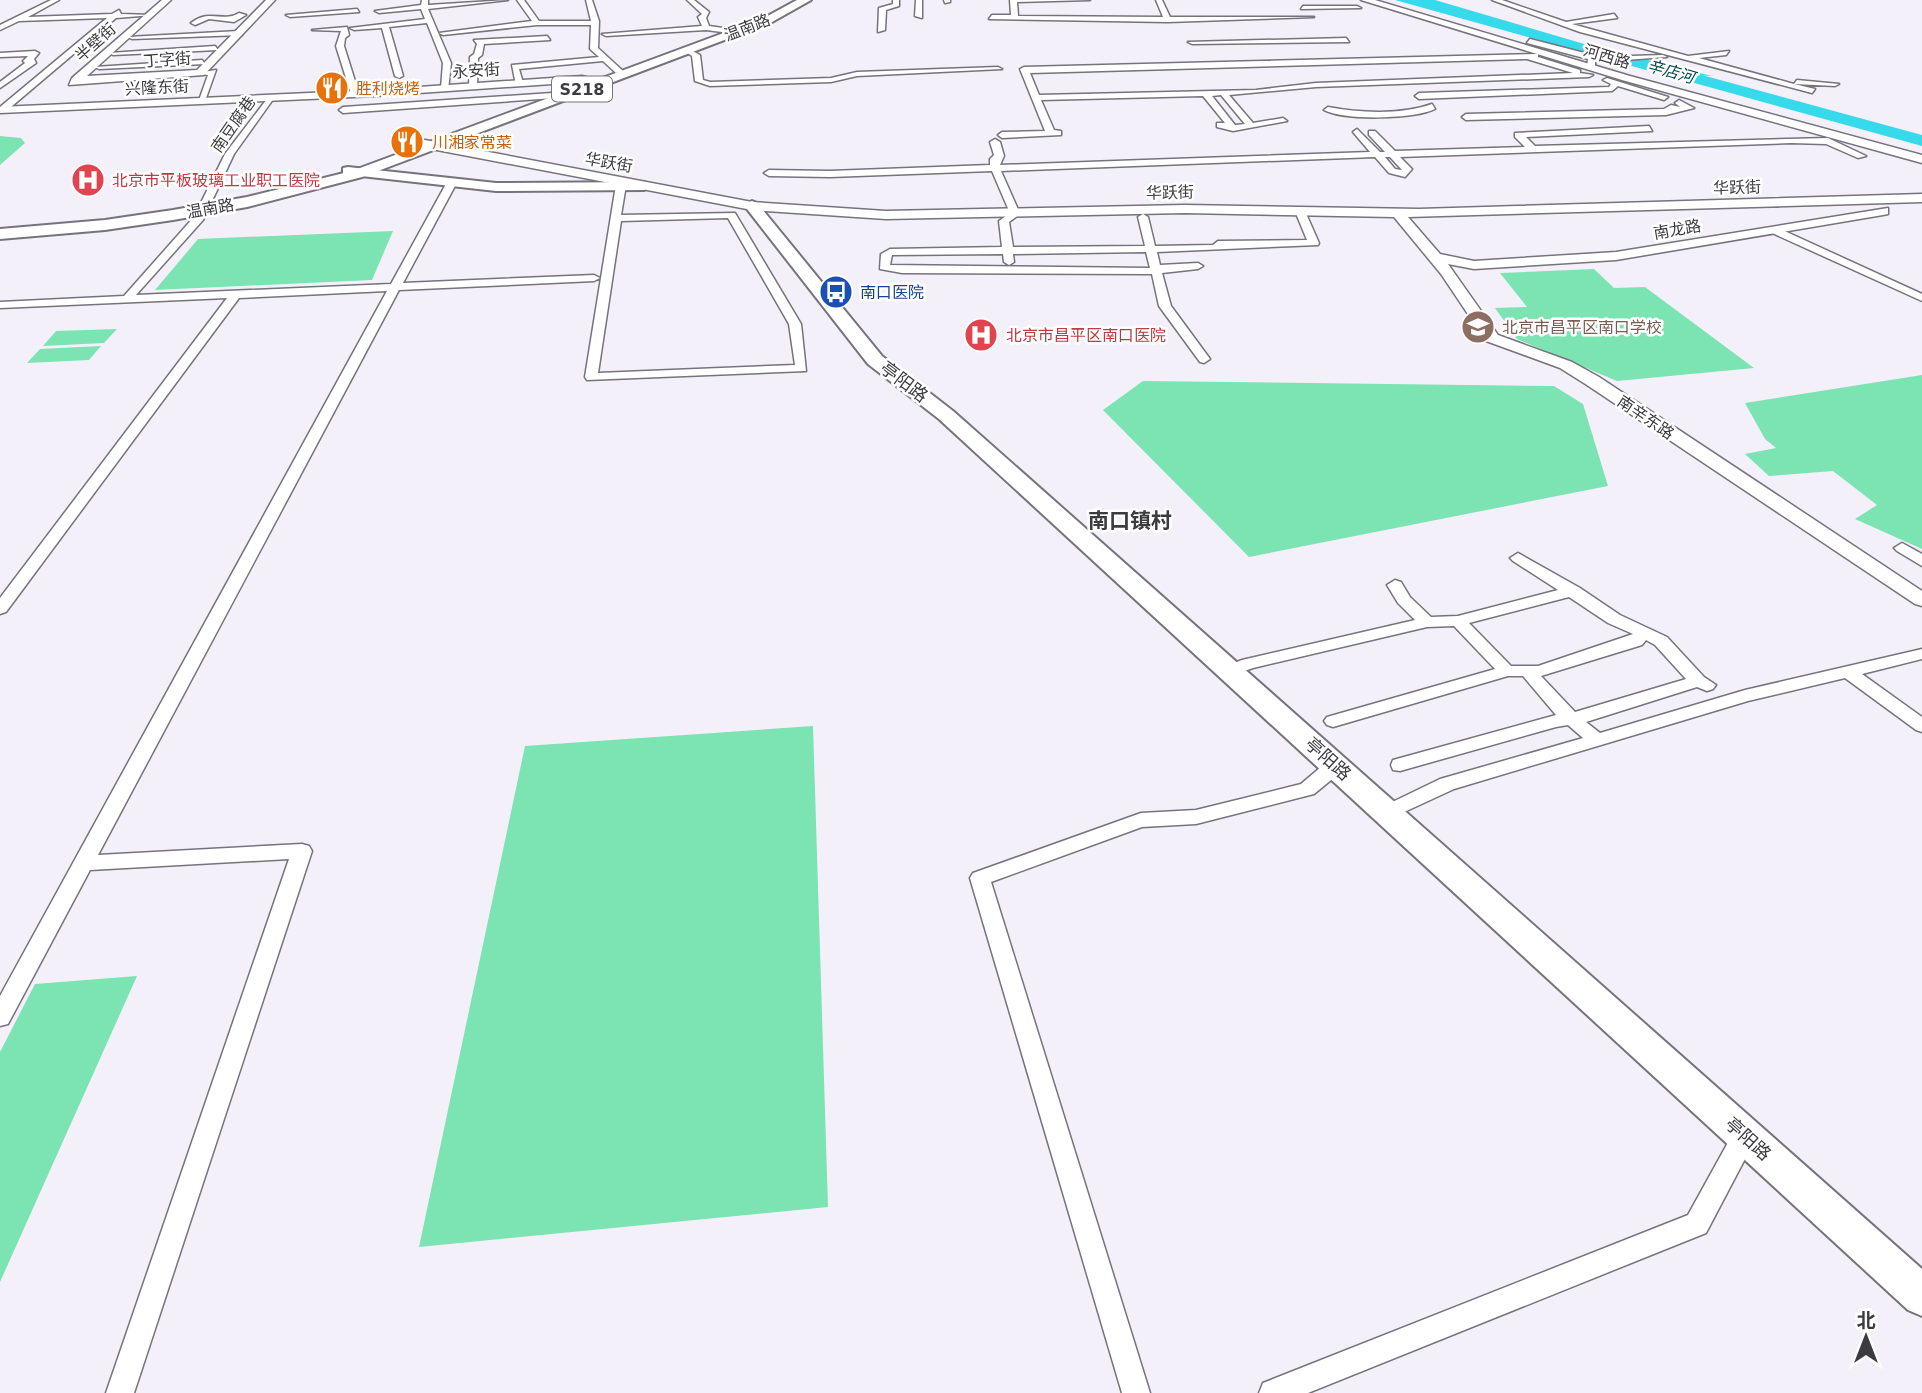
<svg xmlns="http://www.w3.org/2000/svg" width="1922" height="1393" font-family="'DejaVu Sans','Noto Sans SC',sans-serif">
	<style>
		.green { fill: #7ce3b2 }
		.water { fill: #37daea }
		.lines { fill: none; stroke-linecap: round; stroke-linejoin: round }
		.river { fill: #37daea; fill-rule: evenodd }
		.minor-casing { stroke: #76737c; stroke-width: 3 }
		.tertiary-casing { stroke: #76737c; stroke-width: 3 }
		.secondary-casing { stroke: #76737c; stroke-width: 4 }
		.primary-casing { stroke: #76737c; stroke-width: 4 }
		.minor { fill: #fff; fill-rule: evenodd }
		.tertiary { fill: #fff; fill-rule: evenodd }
		.secondary { fill: #fff; fill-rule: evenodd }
		.primary { fill: #fff; fill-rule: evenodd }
		.labels { text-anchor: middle; stroke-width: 5; stroke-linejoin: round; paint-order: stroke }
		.far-street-label { font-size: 16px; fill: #3c3b3f; stroke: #fff }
		.far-water-label { font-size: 16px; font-style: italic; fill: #00484e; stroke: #fff }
		.far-food-label { font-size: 16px; fill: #c56008; stroke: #fff; text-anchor: start }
		.shield { fill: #fff; stroke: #767679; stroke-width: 2 }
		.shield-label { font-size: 16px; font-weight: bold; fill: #3c3b3f }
		.far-health-label { font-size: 16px; fill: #be3a42; stroke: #fff; text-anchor: start }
		.far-transit-label { font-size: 16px; fill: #164399; stroke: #fff; text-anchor: start }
		.far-education-label { font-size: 16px; fill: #785e54; stroke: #fff; text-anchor: start }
		.street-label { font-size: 18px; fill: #3c3b3f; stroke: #fff }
		.quarter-label { font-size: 21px; font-weight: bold; fill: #3c3b3f; stroke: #fff }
	</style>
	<rect width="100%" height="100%" fill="#f3f0fa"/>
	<!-- green -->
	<path class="green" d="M0,136L21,138L25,143L0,165Z
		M393,231L372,280L155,290L198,239Z
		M1594,269L1614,288L1645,287L1754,368L1617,381L1517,339L1495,308L1527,307L1500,273Z
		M117,329L104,343L43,346L56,331Z
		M101,346L89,360L27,363L40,349Z
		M1922,375V549L1855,519L1877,505L1833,471L1769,476L1745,454L1776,448L1765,439L1745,403Z
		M1143,381L1554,386L1583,404L1608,486L1249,557L1103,410Z
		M813,726L828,1207L419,1247L525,746Z
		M137,976L0,1282V1052L35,984Z"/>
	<!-- water -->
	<path class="water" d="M1395,0H1435L1591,46L1712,76L1657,73Z"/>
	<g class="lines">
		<!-- river -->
		<path class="river" d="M1639,58L1922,135V146L1633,66V60Z"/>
		<defs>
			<path id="minor" d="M51,0H59L28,17L112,14L119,10L121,14L153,15L116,18L5,112H0V107L107,18L19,21L0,30V25Z
				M422,0H428V5L508,0L428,9L451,63L448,90L441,88L443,63L427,23L389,27L403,76L399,78L395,76L382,28L354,30L350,28L425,19L421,9L379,13L375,11L421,5Z
				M517,0H524L539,21H591L586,0H592L599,21L598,48L623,71L616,73L603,61L519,69L523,83L516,85L512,65L599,57L590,49L591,25H537L443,35L439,33L532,21Z
				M687,0H694L709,12L706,18L709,26L730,29V33L706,30L606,36L602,34L702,26L698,17L702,14Z
				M893,0H899V6L886,10L885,30L878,32L879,8L893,4Z
				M916,0H922V18L915,16Z
				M944,0H950V2L945,3Z
				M1010,0H1090L1017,2L1018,16L1163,17L1156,0H1162L1170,17H1314L1168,22L989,19L992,15H1011Z
				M1492,0H1502L1566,22L1614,14L1617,18L1572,24L1688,56L1729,51L1726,55L1699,58L1794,84L1797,80L1839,84L1835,86L1794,84L1815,89L1812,93L1580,32Z
				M1303,6H1357L1361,8L1301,9Z
				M357,9L359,12L290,17L286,15Z
				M239,13L246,15L234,22L209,19L195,25L191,23C209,8 224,23 239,13Z
				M347,27L349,35L345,38L344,46L359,94L355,96L351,94L336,46L341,31L312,30Z
				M239,31L242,35L132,39L128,37Z
				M547,36L550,40L484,44L482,55L478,58L477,86L473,88L469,86L470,57L474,54L477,44L474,40Z
				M1346,38L1349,42L1192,44L1188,42Z
				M1530,39L1600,57L1663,55L1667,57L1595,62V68L1591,70L1587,68L1588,59L1527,43Z
				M215,46L218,50L113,55L109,53Z
				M687,48L700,55L703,80L710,82L831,78L857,72L998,67L1002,69L857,76L831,82L710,86L695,81L692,56L683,50Z
				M35,51L39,53L34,59L36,63L0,88V82L25,63L23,61L28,56L0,57V53Z
				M1538,54V57L1580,70V73L1593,75L1589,77L1316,87L1229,95L1253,123L1283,118L1287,121L1233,131L1217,127V123H1225L1203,96L1041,100L1054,130L1061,131V135L1002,138L998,135L1002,132L1045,131L1020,69L1024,67ZM1527,59L1573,73L1316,83L1256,90L1039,95L1030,73ZM1221,95L1245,124L1235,125L1212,96Z
				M202,60L205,64L99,69L95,67Z
				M216,70L205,101L198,103L208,75L196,73Z
				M1607,78L1668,97L1664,100L1618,86L1612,91L1419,99L1415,96L1419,93L1609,87L1611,84L1603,80Z
				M552,93L555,98L343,113L339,110L343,107Z
				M270,95L274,98L234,154L203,220L136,295L391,284L446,184L451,181L456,184L403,283L594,275L600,278L594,281L399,290L98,855L302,844L309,846L312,851L134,1393H106L289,859L90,870L8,1024L0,1026V996L387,291L239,298L6,612L0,614V598L227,298L0,308V302L124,296L194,217L225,154Z
				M1679,100L1694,108L1666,115L1466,120L1462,117L1466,114L1664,109L1671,105L1680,107L1675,103Z
				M1432,104L1435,109C1415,119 1344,121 1324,110L1328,107C1360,113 1401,115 1432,104Z
				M1649,126L1652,131L1526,137L1535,146L1828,138L1866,156L1858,158L1826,144L1791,143L1400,157L1412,169L1405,177L1389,173L1375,157L1001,171L1020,214L1009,222L1013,247L1145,246L1138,217L1143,214L1148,217L1155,246L1213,245L1218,241L1307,240L1295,211L1304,209L1319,243L1318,245L1157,252L1160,265L1198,263L1203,266L1198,269L1162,273L1171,306L1210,359L1204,363L1200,362L1159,306L1152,274L902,273L880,269L881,254L890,249L1002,247L999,221L1010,213L992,171L830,177L769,176L764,173L769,170L830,171L990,165V159L994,155L990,142L995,139L1000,142L1004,156L1000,165L1370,152L1353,132L1357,129L1380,152H1385L1369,135V131H1375L1395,151L1525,147L1515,137V133ZM1385,157H1390L1402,170L1395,169ZM1146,252L1150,268L890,265L892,255L1003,254L1004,262L1009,265L1014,262L1013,254Z
				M621,182L626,185L621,215L735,213L801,324L806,371L587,380L585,377L616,185ZM728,218L789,324L795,365L598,373L621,221Z
				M1770,228H1778L1922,294V301L1770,232Z
				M1902,543L1922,554V566L1897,551L1894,548Z
				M1518,553L1580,588L1620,615L1667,637L1704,677L1716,685L1713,689L1707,691L1697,687L1586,722L1600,733L1745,690L1922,649V659L1862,674L1922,717V732L1916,730L1845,678L1748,701L1454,789L1387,820L1380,818L1377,813L1380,808L1440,779L1583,738L1568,725L1556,727L1400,771L1393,770L1391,765L1393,760L1556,715L1523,676H1508L1333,727L1327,725L1324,721L1327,717L1495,669L1454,626L1427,627L1253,668L1230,676L1221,671L1224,667L1242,660L1415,620L1398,603L1387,585L1395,580L1401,582L1410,597L1431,617L1458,616L1558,590L1513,561L1510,558ZM1569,597L1608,623L1633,634L1538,666H1511L1469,623ZM1646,640L1655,645L1686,679L1575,712L1541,676L1642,645Z
				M1335,760L1342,761L1344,766L1342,771L1314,794L1196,824L1142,827L991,882L1150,1393H1122L970,878L973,873L1141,813L1196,810L1301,784L1328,761Z
				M1745,1125L1754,1128L1757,1136L1706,1233L1308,1393H1259L1263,1383L1273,1379L1688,1215L1736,1128Z"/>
			<path id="tertiary" d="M162,0H171L87,76L197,70L266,0H275L204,75L69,85L72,78Z
				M1361,0H1375L1630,76L1922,155V163L1622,80Z
				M582,76L605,82L600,85L582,82L375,96L0,113V107L375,90Z
				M425,140L752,202L886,211L1185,205L1419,209L1922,194V202L1408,217L1440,254L1474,261L1616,252L1888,208V214L1883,215L1616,260L1474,269L1448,264L1498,335L1572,362L1599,377L1922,591V606L1915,604L1587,385L1560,368L1486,341L1441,274L1394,217L1185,213L886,219L752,210L421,147V141Z"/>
			<path id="secondary" d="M348,167L496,183L644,182L651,186L644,190L496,191L343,174V168Z
				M752,201L757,203L882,356L953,411L1922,1269V1316L1908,1310L939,419L868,364L747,209V203Z"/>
			<path id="primary" d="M797,0H811L772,22L362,177L247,207L173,220L105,230L0,239V229L105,220L173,210L247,197L352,171L764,18Z"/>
		</defs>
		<!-- minor casing -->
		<use href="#minor" class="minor-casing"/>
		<!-- tertiary casing -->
		<use href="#tertiary" class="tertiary-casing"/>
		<!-- secondary casing -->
		<use href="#secondary" class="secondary-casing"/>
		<!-- primary casing -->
		<use href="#primary" class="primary-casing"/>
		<!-- minor -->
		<use href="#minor" class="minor"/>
		<!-- tertiary -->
		<use href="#tertiary" class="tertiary"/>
		<!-- secondary -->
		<use href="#secondary" class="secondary"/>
		<!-- primary -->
		<use href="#primary" class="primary"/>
	</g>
	<!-- icons -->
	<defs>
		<symbol id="restaurant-disc" viewBox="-11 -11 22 22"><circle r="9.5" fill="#e8710a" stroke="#fff"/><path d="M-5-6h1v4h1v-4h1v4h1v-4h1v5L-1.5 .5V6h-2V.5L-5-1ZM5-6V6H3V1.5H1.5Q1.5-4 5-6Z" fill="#fff"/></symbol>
		<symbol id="hospital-disc" viewBox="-11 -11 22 22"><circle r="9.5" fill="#e0444e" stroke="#fff"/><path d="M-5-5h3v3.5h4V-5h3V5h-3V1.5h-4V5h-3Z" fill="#fff"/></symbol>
		<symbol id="bus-disc" viewBox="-11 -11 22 22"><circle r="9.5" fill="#1a4fb4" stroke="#fff"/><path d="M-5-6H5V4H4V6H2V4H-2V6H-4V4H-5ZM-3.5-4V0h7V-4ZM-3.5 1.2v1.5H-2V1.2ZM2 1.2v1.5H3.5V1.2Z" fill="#fff"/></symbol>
		<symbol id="school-disc" viewBox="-11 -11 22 22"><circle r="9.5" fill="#8d6e63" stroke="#fff"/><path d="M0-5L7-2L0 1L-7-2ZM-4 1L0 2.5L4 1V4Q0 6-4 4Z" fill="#fff"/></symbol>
	</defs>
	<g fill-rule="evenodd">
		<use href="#restaurant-disc" x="313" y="69" width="38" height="38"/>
		<use href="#restaurant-disc" x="388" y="123" width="38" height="38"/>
		<use href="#hospital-disc" x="69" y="161" width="38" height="38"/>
		<use href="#bus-disc" x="817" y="273" width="38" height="38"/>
		<use href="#school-disc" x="1459" y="308" width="38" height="38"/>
		<use href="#hospital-disc" x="962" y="316" width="38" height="38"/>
	</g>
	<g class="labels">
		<!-- far-street labels -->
		<g class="far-street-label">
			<text transform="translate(747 27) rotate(-21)" y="6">温南路</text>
			<text transform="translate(95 42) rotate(-42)" y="6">半壁街</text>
			<text transform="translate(1607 56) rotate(17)" y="6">河西路</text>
			<text transform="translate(167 59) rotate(-4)" y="6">丁字街</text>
			<text transform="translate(476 70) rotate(-4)" y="6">永安街</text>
			<text transform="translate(157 87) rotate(-3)" y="6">兴隆东街</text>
			<text transform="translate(233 124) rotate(-55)" y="6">南豆腐巷</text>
			<text transform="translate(609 162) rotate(10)" y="6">华跃街</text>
			<text transform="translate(1737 187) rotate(-2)" y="6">华跃街</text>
			<text transform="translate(1170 192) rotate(-1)" y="6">华跃街</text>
			<text transform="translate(210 208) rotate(-10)" y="6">温南路</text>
			<text transform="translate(1677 229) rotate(-10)" y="6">南龙路</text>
			<text transform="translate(1646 417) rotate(34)" y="6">南辛东路</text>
		</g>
		<!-- far-water labels -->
		<g class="far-water-label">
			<text transform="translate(1671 71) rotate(16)" y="6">辛店河</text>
		</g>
		<!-- far-food labels -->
		<g class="far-food-label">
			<text x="356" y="94">胜利烧烤</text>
			<text x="432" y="148">川湘家常菜</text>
		</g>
		<!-- shield labels -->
		<rect class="shield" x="552" y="76.5" width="60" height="25" rx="5"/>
		<g class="shield-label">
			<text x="582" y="95">S218</text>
		</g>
		<!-- far-health labels -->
		<g class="far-health-label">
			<text x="112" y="186">北京市平板玻璃工业职工医院</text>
			<text x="1006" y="341">北京市昌平区南口医院</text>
		</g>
		<!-- far-transit labels -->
		<g class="far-transit-label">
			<text x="860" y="298">南口医院</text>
		</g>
		<!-- far-education labels -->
		<g class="far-education-label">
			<text x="1502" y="333">北京市昌平区南口学校</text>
		</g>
		<!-- street labels -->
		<g class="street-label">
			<text transform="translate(904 382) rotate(37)" y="6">亭阳路</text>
			<text transform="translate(1328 759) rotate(42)" y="6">亭阳路</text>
			<text transform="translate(1748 1139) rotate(42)" y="6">亭阳路</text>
		</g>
		<!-- quarter labels -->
		<g class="quarter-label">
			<text x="1130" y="528">南口镇村</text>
		</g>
	</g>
	<!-- north arrow -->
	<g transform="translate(1866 1337)" stroke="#ffffff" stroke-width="5" paint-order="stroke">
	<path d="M0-5L12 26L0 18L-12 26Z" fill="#3c3b3f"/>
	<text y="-10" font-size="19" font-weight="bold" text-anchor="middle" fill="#3c3b3f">北</text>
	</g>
</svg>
